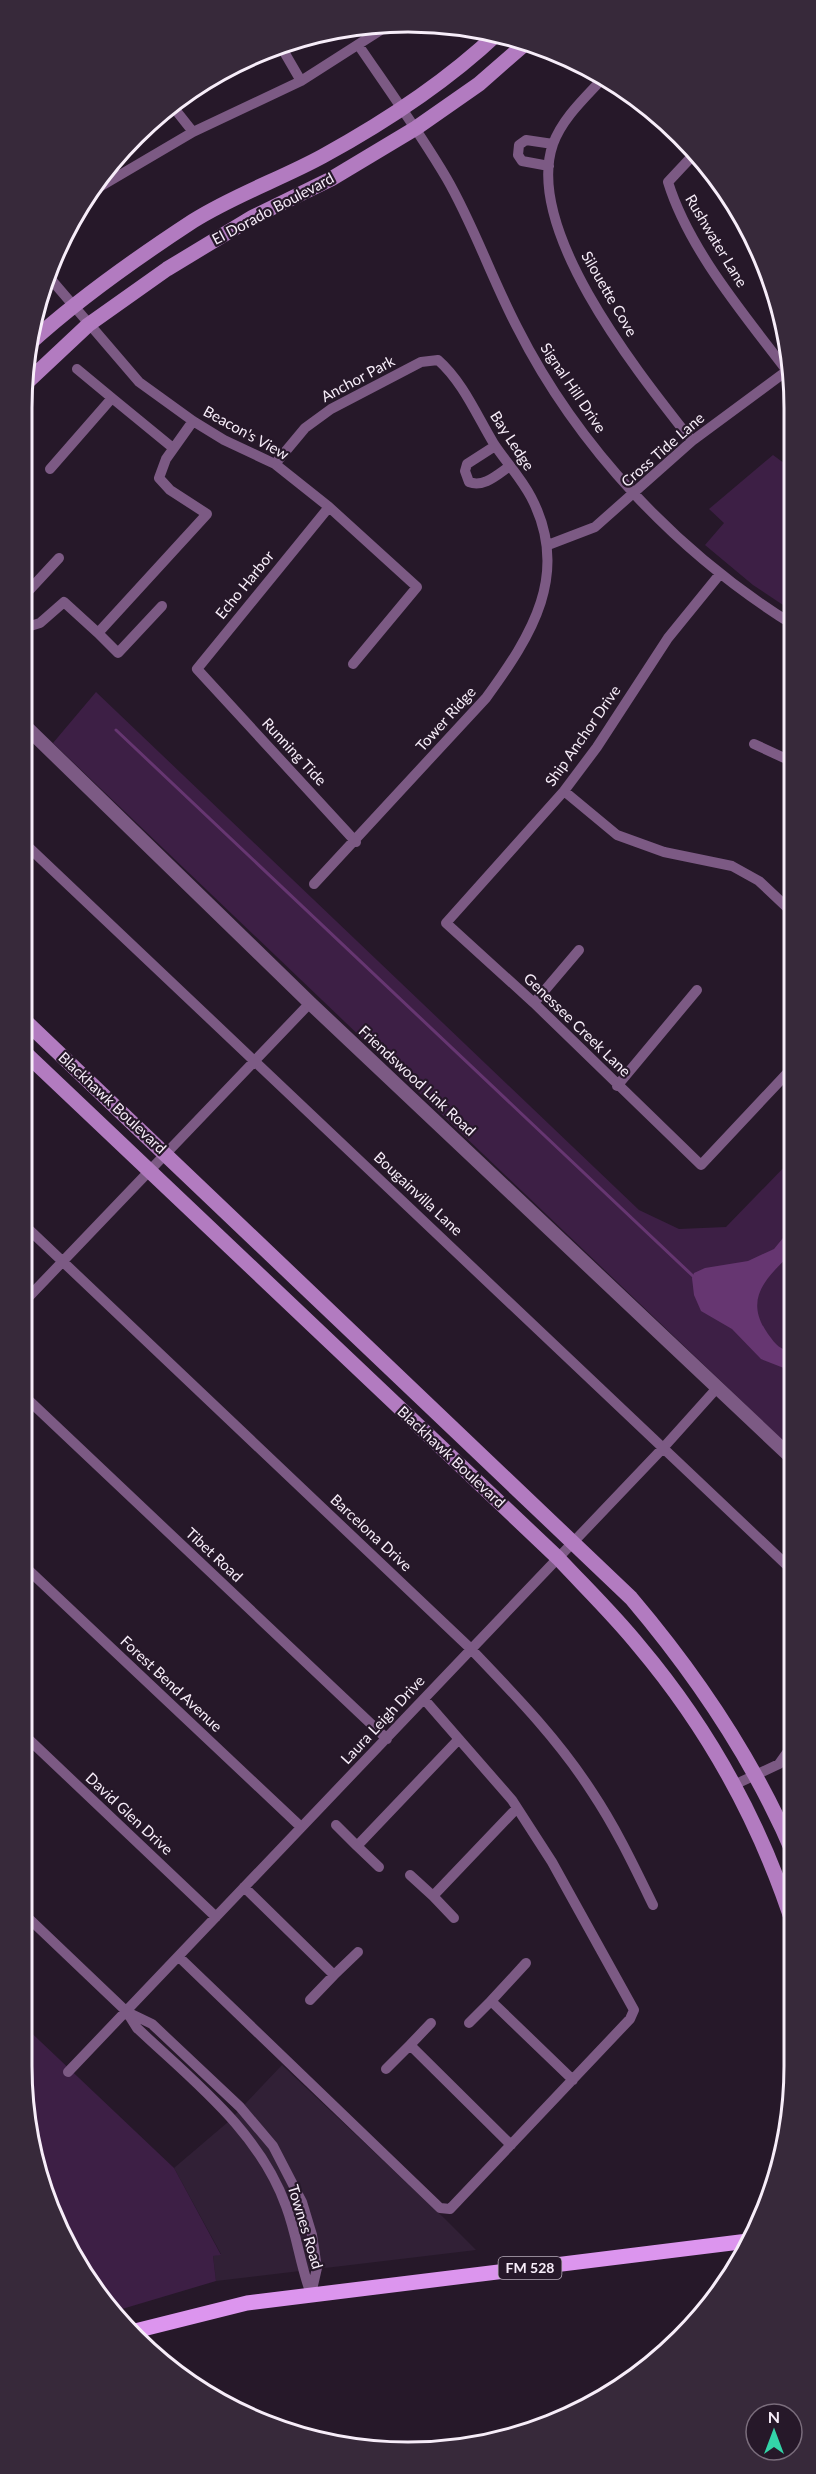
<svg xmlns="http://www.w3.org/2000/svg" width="816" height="2474" font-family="Lato,sans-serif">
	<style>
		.built { fill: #312036 }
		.green { fill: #3d1f45 }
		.water { fill: #663671 }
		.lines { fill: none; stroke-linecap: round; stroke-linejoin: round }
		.stream { stroke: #663671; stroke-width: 3 }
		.minor { stroke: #7c5a84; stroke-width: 10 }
		.tertiary { stroke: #7c5a84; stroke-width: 14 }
		.secondary { stroke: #b27bc0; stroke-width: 15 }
		.primary { stroke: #dc95ee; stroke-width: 15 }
		.labels { text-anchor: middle; stroke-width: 4.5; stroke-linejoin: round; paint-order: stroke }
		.shield { fill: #261829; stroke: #b8adbb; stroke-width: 1.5 }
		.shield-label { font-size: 14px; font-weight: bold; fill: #f7edf9 }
		.street-label { font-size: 15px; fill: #f7edf9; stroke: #261829 }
		.rim { fill: none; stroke: #f7edf9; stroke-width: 3 }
	</style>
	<rect width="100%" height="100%" fill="#261829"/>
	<!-- built -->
	<path class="built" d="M282,2065L444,2218L476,2250L216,2281L213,2256L221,2254L174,2168L228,2122Z"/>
	<!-- green -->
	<path class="green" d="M773,455L792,469V611L753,585L705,545L724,523L709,509Z
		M96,692L639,1210L679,1229L726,1227L793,1158L794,1451L53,743Z
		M21,2023L174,2168L221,2255L213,2256L216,2281L112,2312L50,2214L21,2066Z"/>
	<!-- water -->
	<path class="water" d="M793,1215V1256L791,1254C766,1278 743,1299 768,1334C776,1345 780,1350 794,1352V1372L761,1359L732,1329L701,1311L694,1295L692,1278L694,1273L705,1268L748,1261L774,1249L783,1238L789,1220Z"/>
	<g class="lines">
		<!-- stream -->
		<path class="stream" d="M116,730L694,1277"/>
		<!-- minor -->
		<path class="minor" d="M359,46C389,90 420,133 447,179C474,226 492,279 517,327C578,448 678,553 792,624
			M283,50L301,81
			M605,76C586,97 563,117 553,144C523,231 641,376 692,441
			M174,108L193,132
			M697,151L668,182C689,250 744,314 787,371
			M549,166L522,161L518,155L519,145L526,140L553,144
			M91,192L193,132L301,81L387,26
			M49,277L139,382L193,421L224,440L275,464L329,507L417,587L353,664
			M77,369L112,398
			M495,446L467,464L465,471L469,482C484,488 498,474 510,466
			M275,464L305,428L331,409L421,362L438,360C463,382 477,416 494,444C506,462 521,478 531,497C571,573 532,635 486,698L314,884
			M50,469L112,398L173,448
			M329,507L197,669L356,842
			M548,545L595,527L692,441L792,367
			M720,574L668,638L597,747L564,791L446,923L534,1003L701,1165L793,1067
			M21,599L59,558
			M21,622L27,627L40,623L64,602L98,633L207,514L170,490L159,478L166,459L193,421
			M98,633L118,653L162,606
			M754,744L793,762
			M564,791L617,835L664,852L732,866L759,881L793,913
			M21,840L794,1572
			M534,1003L579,950
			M617,1086L697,990
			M21,1222L471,1649C514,1694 558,1739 592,1792C616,1828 634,1866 653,1905
			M21,1305L310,1003
			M21,1393L387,1739
			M21,1563L301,1827
			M21,1732L216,1917
			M736,1784L779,1764L794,1743
			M336,1825L357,1846L459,1739
			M357,1846L379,1867
			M410,1875L433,1896L517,1808
			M244,1887L334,1975L310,2000
			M433,1896L454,1918
			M21,1911L127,2012L137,2028C193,2081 259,2131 286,2206C297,2235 300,2265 311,2294
			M179,1957L440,2208L450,2209L630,2019L634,2010L552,1862L512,1800L424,1699
			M526,1963L491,2001L573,2080
			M334,1975L358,1952
			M127,2012L152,2024L240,2107L273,2146L302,2202L312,2235L317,2268L311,2294
			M431,2023L410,2045L511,2145
			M469,2023L491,2001
			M386,2069L410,2045
			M68,2072L664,1447L717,1388"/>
		<!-- tertiary -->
		<path class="tertiary" d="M21,722L310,1003L794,1460"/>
		<!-- secondary -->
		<path class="secondary" d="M29,344C77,300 138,257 193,221C234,195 281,179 323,156C387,121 445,83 498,33
			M24,385L88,325L167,269L253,217L331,179L416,128L479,84L527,42
			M21,1017L631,1598C698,1677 755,1762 795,1857
			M21,1049L558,1558C585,1587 614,1615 639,1646C709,1729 762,1826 795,1930"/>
		<!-- primary -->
		<path class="primary" d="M131,2332L247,2303L748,2241"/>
	</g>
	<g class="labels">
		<!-- shield labels -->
		<rect class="shield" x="498.5" y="2257" width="63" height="22" rx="4.5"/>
		<g class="shield-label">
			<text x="530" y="2273">FM 528</text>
		</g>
		<!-- street labels -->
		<g class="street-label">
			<text transform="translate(273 209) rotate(-28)" y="5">El Dorado Boulevard</text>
			<text transform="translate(716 241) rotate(59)" y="5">Rushwater Lane</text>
			<text transform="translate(609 294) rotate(60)" y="5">Silouette Cove</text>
			<text transform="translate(358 379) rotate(-28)" y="5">Anchor Park</text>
			<text transform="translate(573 388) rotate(56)" y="5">Signal Hill Drive</text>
			<text transform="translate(246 433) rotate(29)" y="5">Beacon's View</text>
			<text transform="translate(512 441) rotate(57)" y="5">Bay Ledge</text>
			<text transform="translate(663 450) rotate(-41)" y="5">Cross Tide Lane</text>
			<text transform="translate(245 585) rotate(-51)" y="5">Echo Harbor</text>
			<text transform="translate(446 719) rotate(-48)" y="5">Tower Ridge</text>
			<text transform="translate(583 736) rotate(-55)" y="5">Ship Anchor Drive</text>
			<text transform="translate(294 752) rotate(47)" y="5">Running Tide</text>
			<text transform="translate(577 1025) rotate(44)" y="5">Genessee Creek Lane</text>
			<text transform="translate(417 1081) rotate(43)" y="5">Friendswood Link Road</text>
			<text transform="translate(112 1103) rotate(43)" y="5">Blackhawk Boulevard</text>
			<text transform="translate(418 1194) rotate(43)" y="5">Bougainvilla Lane</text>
			<text transform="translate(451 1457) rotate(43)" y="5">Blackhawk Boulevard</text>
			<text transform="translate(371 1533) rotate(43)" y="5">Barcelona Drive</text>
			<text transform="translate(214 1555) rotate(43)" y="5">Tibet Road</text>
			<text transform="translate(171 1684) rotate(43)" y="5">Forest Bend Avenue</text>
			<text transform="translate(383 1720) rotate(-47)" y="5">Laura Leigh Drive</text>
			<text transform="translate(129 1814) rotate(43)" y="5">David Glen Drive</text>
			<text transform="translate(305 2227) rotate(73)" y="5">Townes Road</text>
		</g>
	</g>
	<!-- crop -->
	<path d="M0 0H816V2474H0ZM408 32H408A376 376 0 0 1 784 408V2066A376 376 0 0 1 408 2442H408A376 376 0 0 1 32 2066V408A376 376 0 0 1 408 32Z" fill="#37293a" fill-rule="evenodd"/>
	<path class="rim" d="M408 32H408A376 376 0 0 1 784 408V2066A376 376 0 0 1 408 2442H408A376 376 0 0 1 32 2066V408A376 376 0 0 1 408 32Z"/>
	<!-- north arrow -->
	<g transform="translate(774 2432)"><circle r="28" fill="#261829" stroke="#7a6d7c" stroke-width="1.5"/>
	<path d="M0-4.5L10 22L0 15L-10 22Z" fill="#33d4a8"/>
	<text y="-9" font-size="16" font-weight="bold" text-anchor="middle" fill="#f7edf9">N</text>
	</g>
</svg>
